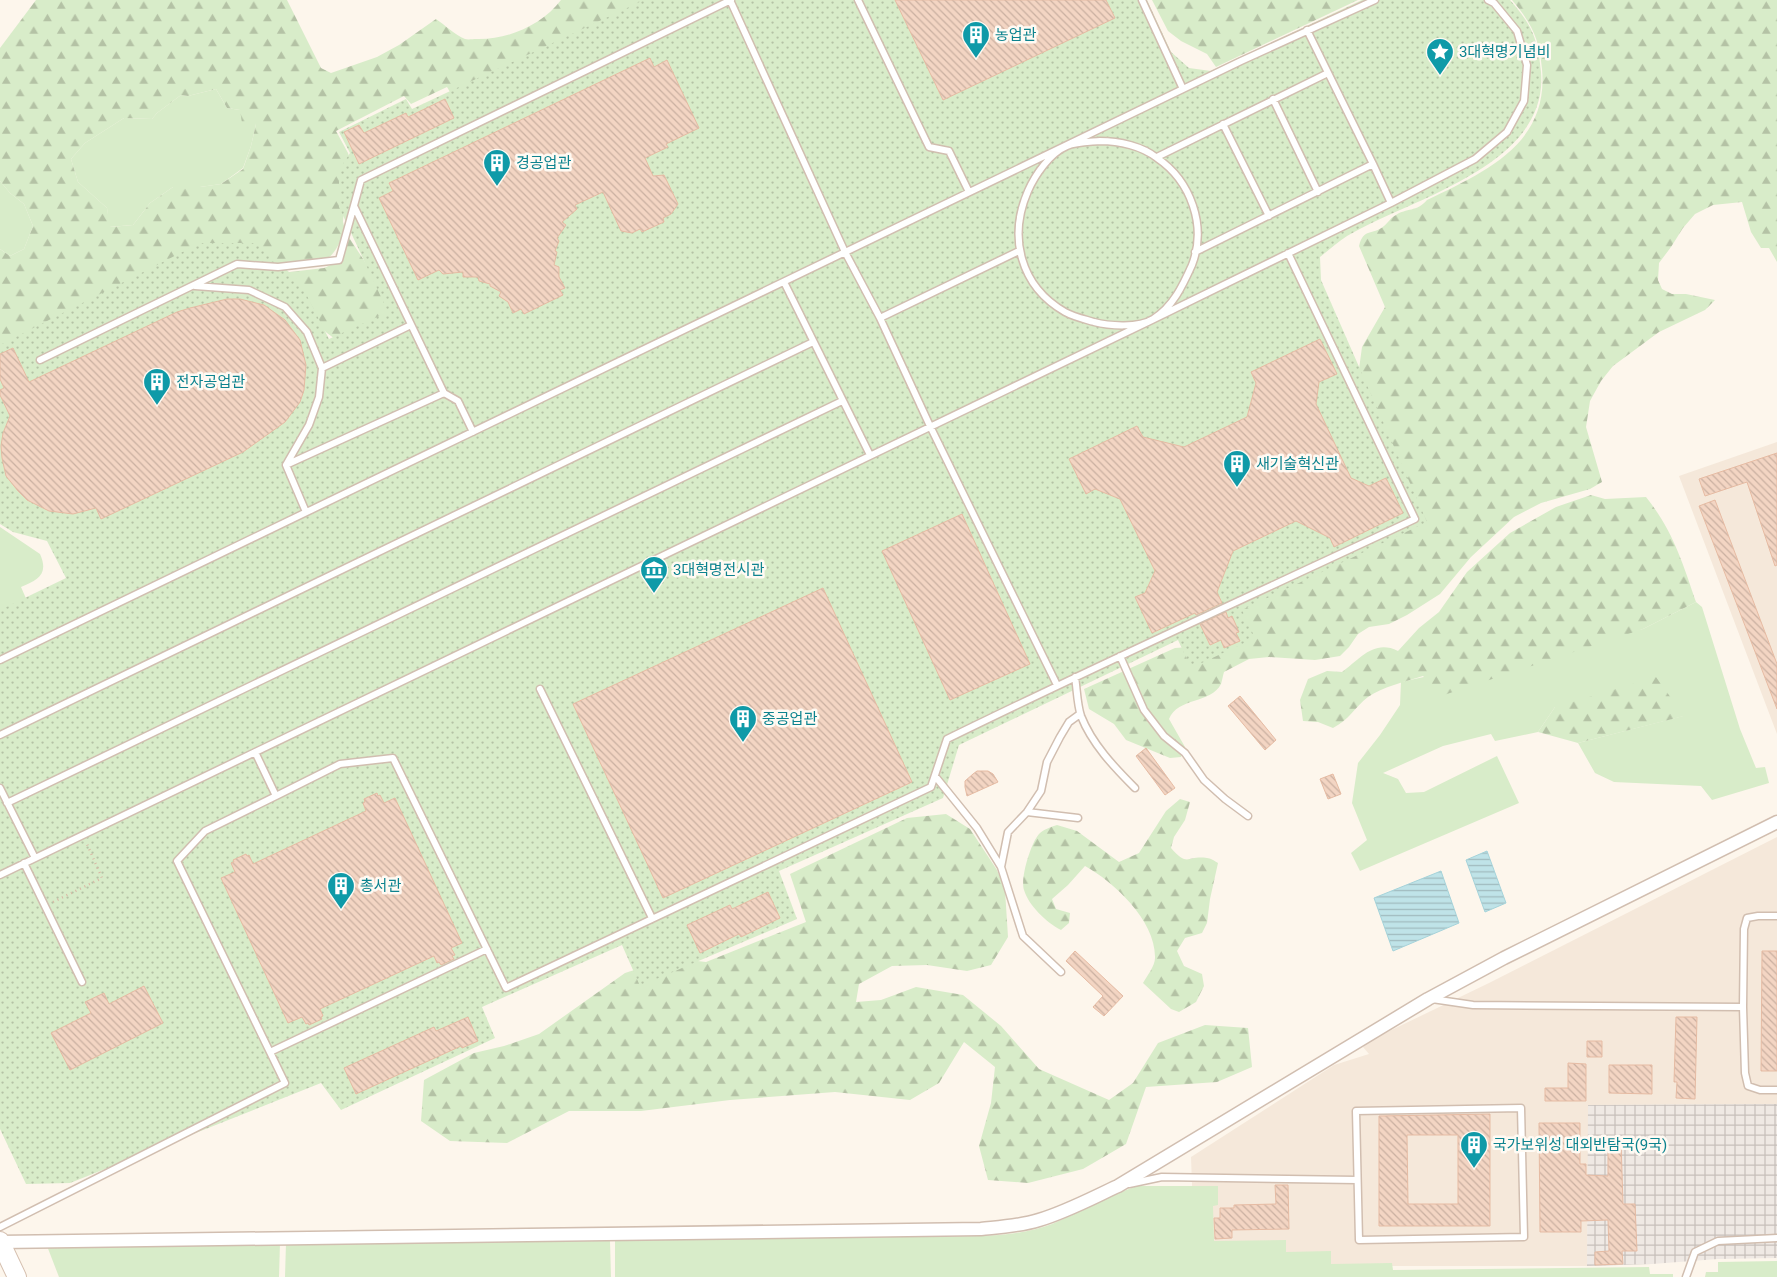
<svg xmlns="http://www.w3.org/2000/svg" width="1777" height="1277" font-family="Roboto,'Noto Sans KR',sans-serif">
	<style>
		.residential { fill: #f5e8da }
		.industrial { fill: url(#industrial-grid) }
		.grass { fill: #d8ecc9 }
		.forest { fill: url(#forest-firs); fill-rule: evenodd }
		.park { fill: url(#park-dots) }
		.water { fill: url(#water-rules); stroke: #a5d3da }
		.building { fill: url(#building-back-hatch); stroke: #e6bba3; fill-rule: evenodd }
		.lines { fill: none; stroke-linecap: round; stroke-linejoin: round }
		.lane-casing { stroke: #d1beb0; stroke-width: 9 }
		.street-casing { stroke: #d1beb0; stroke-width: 15 }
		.secondary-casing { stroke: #d6c0b0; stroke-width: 20 }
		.path { stroke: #d9b8a5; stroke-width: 2.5; stroke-dasharray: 1 4; stroke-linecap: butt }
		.lane { stroke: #fff; stroke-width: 6 }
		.street { stroke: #fff; stroke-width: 12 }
		.secondary { stroke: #fff; stroke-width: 18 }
		.labels { text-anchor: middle; stroke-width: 5; stroke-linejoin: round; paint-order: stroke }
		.culture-label { font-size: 15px; fill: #0d838f; stroke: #fffaf3; text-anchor: start }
	</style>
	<defs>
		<pattern id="industrial-grid" width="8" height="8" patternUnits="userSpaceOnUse" patternTransform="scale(1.25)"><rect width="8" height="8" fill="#efe9e4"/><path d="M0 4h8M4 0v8" fill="none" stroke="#c7c0bb"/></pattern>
		<pattern id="forest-firs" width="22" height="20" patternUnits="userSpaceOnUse" patternTransform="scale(1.25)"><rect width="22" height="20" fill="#d8ecc9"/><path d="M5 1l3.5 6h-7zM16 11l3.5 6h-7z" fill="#b4c2a5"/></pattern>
		<pattern id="park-dots" width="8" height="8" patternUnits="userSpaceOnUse" patternTransform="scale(1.25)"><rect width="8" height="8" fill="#d8ecc9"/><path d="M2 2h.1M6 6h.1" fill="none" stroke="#b4c2a5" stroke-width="1.8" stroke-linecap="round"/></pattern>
		<pattern id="water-rules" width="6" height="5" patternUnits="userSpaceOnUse" patternTransform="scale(1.25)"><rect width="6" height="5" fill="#bfe3e8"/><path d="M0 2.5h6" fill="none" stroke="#a0bbbe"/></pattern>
		<pattern id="building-back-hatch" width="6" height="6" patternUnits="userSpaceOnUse" patternTransform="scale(1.25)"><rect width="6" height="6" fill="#f3d5c3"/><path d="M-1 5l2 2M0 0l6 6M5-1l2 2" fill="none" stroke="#cab0a1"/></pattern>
	</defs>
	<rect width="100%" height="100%" fill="#fdf6ec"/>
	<!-- residential -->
	<path class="residential" d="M1777,442V734L1679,476Z
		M1777,837V1104L1589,1105L1587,1266H1195L1191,1157L1334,1065L1369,1054L1363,1047L1375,1038L1489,983Z"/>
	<!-- industrial -->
	<path class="industrial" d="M1777,1104V1258L1718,1259L1652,1264L1587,1266L1588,1105Z"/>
	<!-- grass -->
	<path class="grass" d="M216,89L227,108L240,110L256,124L251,146L243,168L221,184L200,187H173L150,203L133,225L109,227L107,208L78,182L71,159L85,143L124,118L152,119L157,113L181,95L188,96Z
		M0,181L10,193L24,204L33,226L24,249L10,256L0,249Z
		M0,527L40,554C49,574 38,580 21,587L28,603L0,644Z
		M1696,602L1702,607L1740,729L1756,768L1765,767L1769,783L1712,800L1701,786L1614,782L1595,773L1578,743L1683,716L1555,707L1538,732L1495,741L1491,734L1443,746L1383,773L1398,779L1406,793L1424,792L1497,756L1519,803L1360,871L1351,853L1367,840L1352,803L1358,763L1380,735L1400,705L1401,682L1643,629Z
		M1137,1186H1218V1205L1213,1206L1214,1241L1286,1240V1252L1331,1251V1264L1392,1263L1393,1270L1649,1267L1650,1274H1673V1277H615V1240L980,1236C1004,1235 1029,1233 1052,1224C1081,1212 1108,1196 1137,1186Z
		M610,1241L611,1277H285L286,1243Z
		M280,1243L279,1277H59L47,1246Z
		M1777,1261V1277H1705L1706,1272H1718V1262Z"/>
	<!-- forest -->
	<path class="forest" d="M36,0H287L321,68L331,73L377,57L399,45L436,19C445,25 455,35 465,39C468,40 473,39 476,39C508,40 542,25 561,0H695L463,114L447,87L411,104L404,96L336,131L348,153L351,163L345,191L343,222L346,233L371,271L397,325L347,348L327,333L299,307L281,273L324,268L333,264L346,241L342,237C339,244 335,253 329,257C314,267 283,263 266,263L0,352V249L10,256L24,249L33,226L24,204L10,193L0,181V48ZM216,89L227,108L240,110L242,123L256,124L251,146L243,169L221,184L200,187H173L150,203L133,225L110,227L107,208L78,182L71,159L85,143L124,118L152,119L157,113L181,95L188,96Z
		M1152,0H1358L1216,67L1207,54L1181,41L1168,31Z
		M1512,0H1777V262L1769,248H1761L1751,232L1742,202L1713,205L1695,214L1683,228L1671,247L1659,263L1658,280L1662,289L1672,294H1686L1715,300L1705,310L1659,332L1613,366L1601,381L1590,401L1586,427L1602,482L1590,489L1541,503L1514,517L1471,557L1440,594L1407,615L1389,624L1369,627L1358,634L1349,647L1340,656L1315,660L1269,657L1249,659L1224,672C1223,675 1222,681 1221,684C1211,704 1178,697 1169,719L1185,747L1181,757L1170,758L1126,740L1114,724L1089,709L1084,689L1175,648L1189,647L1237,611L1357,384L1362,347L1385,307L1359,246C1364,227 1372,236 1384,226C1388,223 1391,217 1396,215C1406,208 1417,212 1427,200C1484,172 1549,145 1542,69C1539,38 1532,24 1512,0Z
		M1591,495L1605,499L1646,497C1673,531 1682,561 1696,602L1643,629L1441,696L1423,676C1407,681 1382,687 1368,697C1354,708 1350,719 1333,728L1318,722L1303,721L1300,700L1308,679L1327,671L1342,672C1360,659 1374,639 1398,651L1419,628L1439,612L1467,572L1510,533L1556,507Z
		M1656,677L1684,716L1578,743L1538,732L1555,707Z
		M1180,799L1190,802L1185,820L1174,837L1171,848C1189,868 1186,855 1207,858C1210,858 1215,861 1218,863L1210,899L1207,923L1202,933L1185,938L1177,951L1184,966L1202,974L1204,986L1196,1002L1179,1012L1171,1009L1143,983C1147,976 1155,966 1155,958C1156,921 1114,882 1085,866L1068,885L1052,899L1056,909L1070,913L1069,923L1061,930C1046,922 1029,906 1024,890C1020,878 1031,843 1039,834C1044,829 1051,827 1057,825L1077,831L1119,862L1139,853L1166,811Z
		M946,814L970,829L997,870L1005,890L1008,937L991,965L967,971L927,965L892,966L859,984L856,1002L881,1000L916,987L963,995L1001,1026L1039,1069L1109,1100L1133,1083L1158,1043L1205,1025L1248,1028L1252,1067L1217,1082L1146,1087L1126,1144L1083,1169L1028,1183L988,1180L979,1146L991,1103L995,1067L964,1042L939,1083L910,1100L835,1092L730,1100L641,1111H569L507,1143L450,1141L421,1121L424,1080L474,1053L504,1046L539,1034L625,973L672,958L706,962L806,922L790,874L907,818Z"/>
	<!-- park -->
	<path class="park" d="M644,0H1147L1171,52L1189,68L1211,71L1362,0H1510C1532,25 1538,39 1541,72C1549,166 1411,198 1347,236C1338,242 1329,250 1320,257L1321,280L1427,522L1242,610L1255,638L1191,668L1178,640L959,745L943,798L779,871L797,919L640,986L622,945L482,1007L495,1038L341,1110L321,1083L70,1183L26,1184L0,1129V610L66,578L47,541L13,532L0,524V345L200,243H257L300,282L329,339L388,312L339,207V170L350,153L339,132L406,99L412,109Z"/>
	<!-- water -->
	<path class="water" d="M1487,851L1506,903L1485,912L1466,860Z
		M1441,871L1459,923L1393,951L1374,898Z"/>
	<!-- building -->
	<path class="building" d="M895,0H1106L1115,18L943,100Z
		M650,58L654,67L667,60L699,128L666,144L668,147L645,158L653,176L664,175L678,204L671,214L663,218L664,222L642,232L640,229L632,233L621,231L603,192L575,205L577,209L562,222L566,225L557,238L559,241L555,251L557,252L554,265L559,267V277L565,288L560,290L563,295L524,314L521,309L513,313L508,302L499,296L501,292L490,286V284L479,281L478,277H463V272L443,274L439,270L418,280L379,198L393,191L389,183Z
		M445,99L454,118L359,164L344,132L359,125L364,133L406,113L408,117Z
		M227,299H240L264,305L285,320L300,340L306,365L304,390L300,402L285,422L243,452L101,519L96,508L73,514L49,511L27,500L18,491L6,476L2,458L1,446L3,433L10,416L0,395V390L4,388L0,379V354L13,348L29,382L177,312L190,308Z
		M1320,339L1337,374L1319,382L1316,404L1351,478L1369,486L1386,478L1403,513L1334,547L1330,538L1296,521L1233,551L1217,592L1222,603L1196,615L1195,613L1152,633L1135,597L1145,593L1155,571L1120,499L1095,489L1086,494L1069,459L1137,426L1143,437L1184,447L1247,417L1256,383L1251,372Z
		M1777,453V565L1775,566L1747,482L1705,496L1699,479Z
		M1715,500L1777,664V709L1699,506Z
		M962,514L1030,664L950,700L882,551Z
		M823,588L912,782L663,898L573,704Z
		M1226,612L1228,618L1232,616L1239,632L1236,633L1240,641L1224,648L1221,640L1210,645L1200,624Z
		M1240,696L1276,740L1265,750L1228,706Z
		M1146,748L1175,788L1165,795L1136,756Z
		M977,771H988L993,774L998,782L967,796L965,787V781L973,774Z
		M1333,774L1341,794L1328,799L1320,779Z
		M377,793L378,796L380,795L384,803L395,798L462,943L451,948L455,955L452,956L454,959L441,965L439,962L437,963L434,956L320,1009L323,1016L321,1017L322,1019L309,1025L308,1023L306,1024L302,1017L288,1023L221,878L235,872L231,863L234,862L233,860L246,854L247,856L249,855L253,864L366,811L363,803L365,802L364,799Z
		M768,892L780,918L741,937L739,934L700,953L687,925L730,905L732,909Z
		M1075,951L1123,996L1104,1016L1093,1007L1103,996L1066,961Z
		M1762,951H1777V1071H1761Z
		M144,986L163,1023L70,1070L51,1033L91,1013L85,1002L104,993L109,1004Z
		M468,1017L478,1041L462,1048L461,1046L356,1094L344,1068L434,1027L436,1031Z
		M1676,1017H1697L1695,1099L1676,1098L1677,1082H1674Z
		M1587,1041H1602V1057H1587Z
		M1568,1063L1586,1064V1101H1545V1088H1568Z
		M1609,1065H1652V1094L1609,1093Z
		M1490,1114V1226H1379V1116ZM1407,1135H1458V1204H1408Z
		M1539,1123H1580V1164H1586V1175L1608,1176V1141H1621L1623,1204H1635L1637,1251H1622L1623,1264L1595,1265V1252L1609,1251L1608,1220L1581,1221V1232H1540Z
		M1275,1185H1288L1289,1229L1232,1230V1238L1215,1239L1214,1218H1220V1208H1234V1205L1276,1204Z"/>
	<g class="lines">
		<defs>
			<path id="lane" d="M730,0L845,252L880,318L930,426L1057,685
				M858,0L929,147L949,151L969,192
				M1142,0L1183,89
				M1273,99L1318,192
				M1223,124L1269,216
				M1100,141C1119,141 1142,146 1157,158C1191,181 1207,226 1192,265C1183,285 1173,307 1153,319C1139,328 1109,326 1094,322C1084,319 1074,317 1065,312C1020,286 1008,237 1028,191C1035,175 1050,153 1067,146C1076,142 1090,142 1100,141Z
				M1157,157L1328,73
				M1373,164L1391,203
				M354,206L444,393L458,401L473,432
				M1195,252L1373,164L1307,30
				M784,282L870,455
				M195,286L249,290L285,307L307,332L322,368L319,397L309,425L286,465L306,512
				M880,318L1019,251
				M40,360L237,264L278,267L339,260L361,180L731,0
				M322,368L411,325
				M286,465L444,393
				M1120,656L1144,710L1164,736L1185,753L1204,780L1225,799L1248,816
				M0,660L1241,61L1375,0
				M1075,677C1077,689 1077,704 1081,716C1092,744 1114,767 1135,788
				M540,689L652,918
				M0,735L813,342
				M935,776L977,828L1001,867L1023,936L1061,972
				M0,788L35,858
				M276,796L340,764L393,758L506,988L931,787L947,739C1102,663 1259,592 1415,519L1288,253
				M7,803L842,401
				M1027,812L1078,818
				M24,863L82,982
				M1001,867L1008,832L1027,812L1041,791L1047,762L1060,737L1069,722L1080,714
				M0,875L1152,320L1391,203L1475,159L1507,132L1524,101L1527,65L1517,31L1494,3L1488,0
				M1777,916H1758L1747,918L1744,929L1743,1007L1745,1073L1748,1086L1760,1090H1777
				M1432,999L1473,1005L1743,1007
				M270,1052L487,949
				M1521,1108L1524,1237L1359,1240L1356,1111Z
				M1129,1184L1162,1177L1357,1180
				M0,1227L285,1083L177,861L205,831L276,796L255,752
				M1686,1277L1695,1252L1718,1241L1777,1238"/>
			<path id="street" d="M0,1242L981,1229C1000,1227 1020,1226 1039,1220C1066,1212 1092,1198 1118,1186L1428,999L1504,958L1777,822"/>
			<path id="secondary" d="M0,1241L17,1277"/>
		</defs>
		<!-- lane casing -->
		<use href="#lane" class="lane-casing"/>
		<!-- street casing -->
		<use href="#street" class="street-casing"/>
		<!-- secondary casing -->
		<use href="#secondary" class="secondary-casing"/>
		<!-- path -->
		<path class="path" d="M53,902L102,878L87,844"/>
		<!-- lane -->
		<use href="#lane" class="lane"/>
		<!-- street -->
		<use href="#street" class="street"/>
		<!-- secondary -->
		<use href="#secondary" class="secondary"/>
	</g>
	<!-- icons -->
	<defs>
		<symbol id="building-pin" viewBox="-11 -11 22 30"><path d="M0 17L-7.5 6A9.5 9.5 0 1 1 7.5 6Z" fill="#0f9aa8" stroke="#fffaf3"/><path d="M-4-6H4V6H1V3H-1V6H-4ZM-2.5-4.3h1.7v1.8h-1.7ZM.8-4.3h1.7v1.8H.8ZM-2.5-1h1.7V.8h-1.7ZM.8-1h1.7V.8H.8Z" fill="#fff"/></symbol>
		<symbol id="sight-pin" viewBox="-11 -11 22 30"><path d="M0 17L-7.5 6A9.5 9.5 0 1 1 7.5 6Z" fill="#0f9aa8" stroke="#fffaf3"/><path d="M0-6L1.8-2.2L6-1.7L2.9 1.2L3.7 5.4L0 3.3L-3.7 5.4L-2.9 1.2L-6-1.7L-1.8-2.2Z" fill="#fff"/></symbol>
		<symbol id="museum-pin" viewBox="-11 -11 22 30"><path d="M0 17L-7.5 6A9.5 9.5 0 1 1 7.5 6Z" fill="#0f9aa8" stroke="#fffaf3"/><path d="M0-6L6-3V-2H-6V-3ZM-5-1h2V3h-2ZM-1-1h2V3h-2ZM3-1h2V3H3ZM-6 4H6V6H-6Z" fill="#fff"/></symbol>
	</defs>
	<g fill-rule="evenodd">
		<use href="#building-pin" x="960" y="19" width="32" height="43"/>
		<use href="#sight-pin" x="1424" y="36" width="32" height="43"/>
		<use href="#building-pin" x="481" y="147" width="32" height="43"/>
		<use href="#building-pin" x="141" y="366" width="32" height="43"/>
		<use href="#building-pin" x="1221" y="448" width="32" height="43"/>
		<use href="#museum-pin" x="638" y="554" width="32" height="43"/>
		<use href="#building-pin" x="727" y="703" width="32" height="43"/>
		<use href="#building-pin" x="325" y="870" width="32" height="43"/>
		<use href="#building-pin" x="1458" y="1129" width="32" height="43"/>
	</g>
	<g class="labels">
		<!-- culture labels -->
		<g class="culture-label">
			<text x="995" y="40">농업관</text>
			<text x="1459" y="57">3대혁명기념비</text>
			<text x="516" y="168">경공업관</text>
			<text x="176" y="387">전자공업관</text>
			<text x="1256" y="469">새기술혁신관</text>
			<text x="673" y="575">3대혁명전시관</text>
			<text x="762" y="724">중공업관</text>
			<text x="360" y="891">총서관</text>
			<text x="1493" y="1150">국가보위성 대외반탐국(9국)</text>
		</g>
	</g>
</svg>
